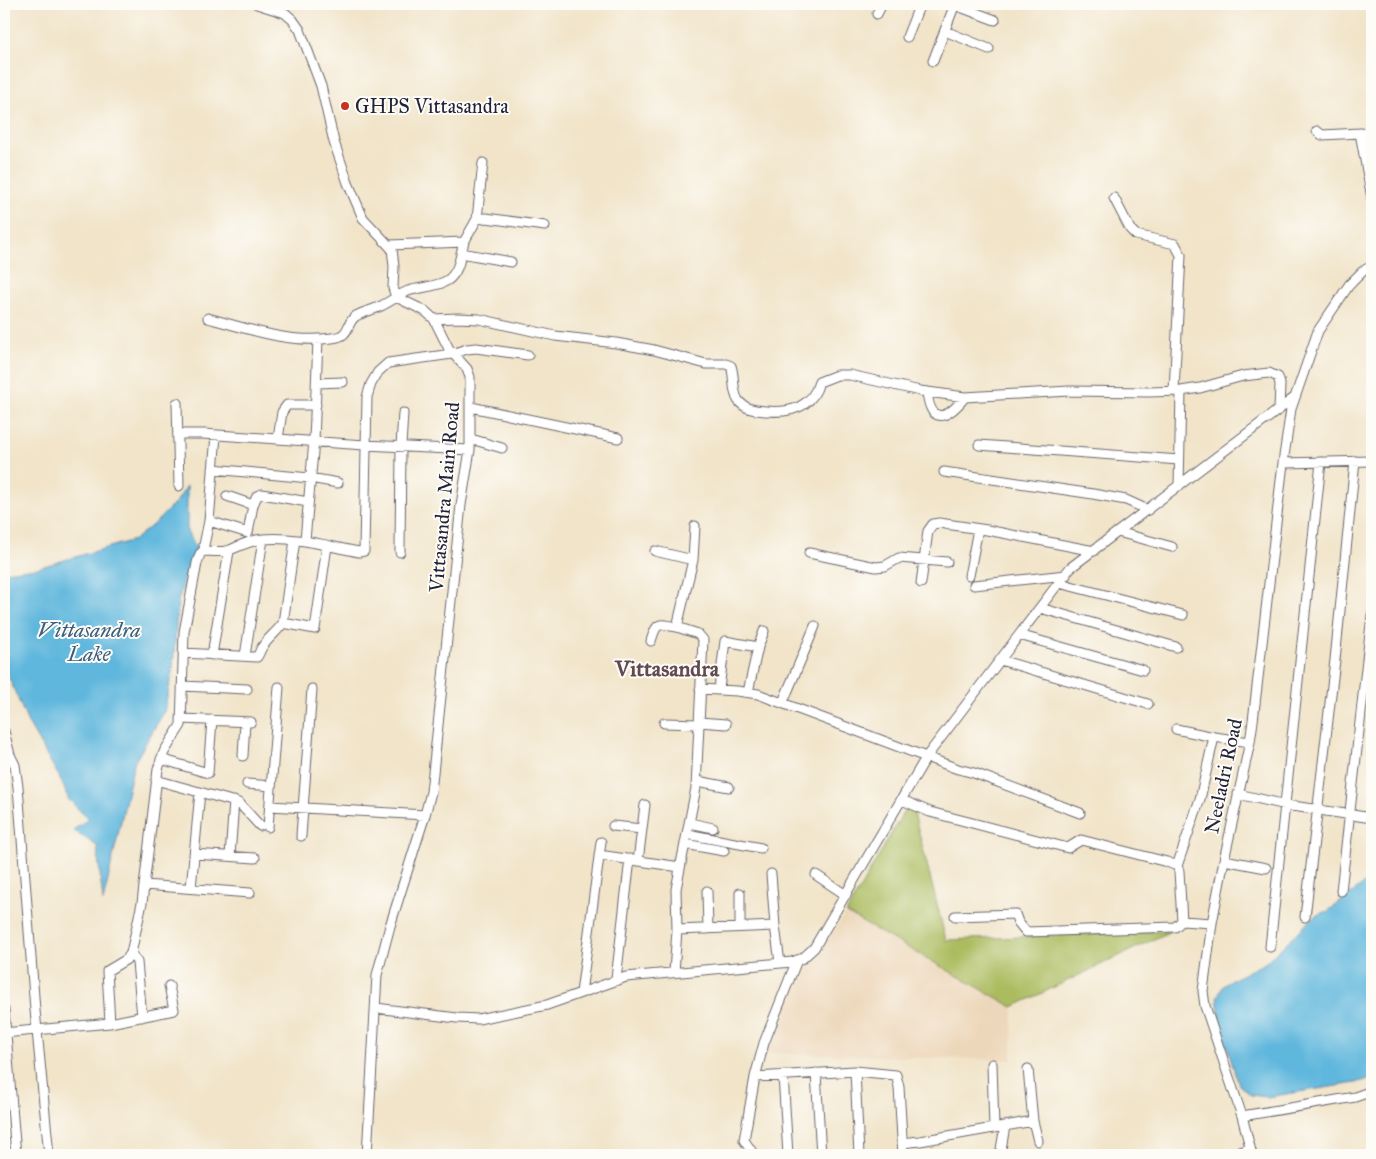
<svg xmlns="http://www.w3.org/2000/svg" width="1376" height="1159" font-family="'IM FELL Great Primer',serif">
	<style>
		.built { fill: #edd7ba }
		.green { fill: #abbc5f; stroke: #666f4d }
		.water { fill: #61b7dd; stroke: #426c8c }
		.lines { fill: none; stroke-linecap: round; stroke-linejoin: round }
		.minor-casing { stroke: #6a666d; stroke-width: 11 }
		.minor { stroke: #fff; stroke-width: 9 }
		.poi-dot { fill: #c8321e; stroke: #fdfcf7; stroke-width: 2 }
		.labels { text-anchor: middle; stroke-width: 4; stroke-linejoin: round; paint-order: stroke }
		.poi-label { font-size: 20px; fill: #22223b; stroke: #fdfcf7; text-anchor: start }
		.street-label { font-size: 20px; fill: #22223b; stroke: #fdfcf7 }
		.water-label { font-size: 21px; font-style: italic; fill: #3b5e7c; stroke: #fdfcf7 }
		.quarter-label { font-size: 22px; font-weight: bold; fill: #624a53; stroke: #fdfcf7 }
	</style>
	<rect width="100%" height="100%" fill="#fdfcf7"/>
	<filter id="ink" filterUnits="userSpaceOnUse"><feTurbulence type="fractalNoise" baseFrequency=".02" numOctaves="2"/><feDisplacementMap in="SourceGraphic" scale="10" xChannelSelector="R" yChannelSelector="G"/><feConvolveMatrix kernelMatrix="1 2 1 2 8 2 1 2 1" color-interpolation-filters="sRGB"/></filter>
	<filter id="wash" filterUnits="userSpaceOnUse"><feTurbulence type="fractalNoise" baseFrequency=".0096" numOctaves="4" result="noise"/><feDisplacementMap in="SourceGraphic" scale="20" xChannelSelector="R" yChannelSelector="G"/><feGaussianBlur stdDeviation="1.12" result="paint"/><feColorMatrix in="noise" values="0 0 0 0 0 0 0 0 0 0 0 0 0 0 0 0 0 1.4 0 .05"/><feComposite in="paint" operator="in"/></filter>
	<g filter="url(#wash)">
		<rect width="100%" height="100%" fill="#f1e4c9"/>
		<!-- built -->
		<path class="built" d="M846,913L1013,1007L1012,1060L765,1053L801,969L815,961Z"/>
		<!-- green -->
		<path class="green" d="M907,806L913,809L946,940L1171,931L1013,1007L846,913Z"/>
		<!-- water -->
		<path class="water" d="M187,486V531L198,550L190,562L178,601L173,668L164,712L134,763L103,902L97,846L73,830L88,819L69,800L60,778L29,725L4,666V572L37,568L134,540L155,523L177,501Z
			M1372,878V1078L1356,1083L1267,1097L1251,1095L1239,1085L1221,1027L1217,997L1225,983L1265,963L1315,916L1328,911Z"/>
	</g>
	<g filter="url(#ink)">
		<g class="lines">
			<defs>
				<path id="minor" d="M257,4L285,13L293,20L300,30L321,86L334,142L348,183L363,218L392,249L394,266L393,288L396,297L425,311L434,319L449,349L467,369L470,377V450L461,505L431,792L425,815L390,926L377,975L367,1155
					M955,5L995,20
					M877,14L882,4
					M945,31L989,49
					M907,37L920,4
					M933,61L955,4
					M1317,131L1322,135L1360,133L1372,135
					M1360,133L1372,198
					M1114,198L1130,229L1136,235L1175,244L1181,255L1174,391
					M477,219L483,163
					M390,245L464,242L477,219L486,218L545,226
					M461,253L511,262
					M208,318C248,329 290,344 332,338C352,336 345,323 356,316C363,312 373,310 381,306C390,302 398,295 408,291C420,287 438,287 448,280C460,271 460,255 464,242
					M434,319L458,318L479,319L555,336L616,343L654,350L706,364H726L731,366C735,377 732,391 738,400C745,410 756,410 766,411C790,413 812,408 819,382L837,375H850L920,391L965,397L1069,391L1149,392L1181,391L1200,388L1243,376L1269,373L1278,377L1280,384L1279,410
					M317,383L343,382
					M927,392C931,427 948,418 965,397
					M177,403L179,486
					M471,407L618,438
					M178,434H203L365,445L470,450
					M278,439L282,412L287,405H316
					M471,439L502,448
					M979,445L1179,460
					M1283,463L1372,461
					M213,469L310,478L338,483
					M944,472L1093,494L1126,500L1148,510
					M1179,486L1181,391
					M227,496L253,505
					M209,521L248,533L253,505L257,496L262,494L308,502
					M1118,532L1172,547
					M305,540L314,441L318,339
					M204,545L209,521L216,435
					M655,551L693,560
					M400,552L401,446L403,413
					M809,553L876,567L885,566L899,558L947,562
					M969,576L978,529
					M921,583L928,531L933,524L939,523L987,530L1094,551
					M1059,583L1183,615
					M974,585L1066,575
					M1040,608L1176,647
					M283,623L315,629L327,546
					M1019,635L1143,670
					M651,641C657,621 658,624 677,627
					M183,653L257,657C260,653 260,649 263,646C269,637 277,632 283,623L295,540
					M212,655L229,551
					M245,656L263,539
					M1000,660L1148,704
					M182,686L247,689
					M700,689L737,691L758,694L958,769L974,773L1080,813
					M719,689L725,641L758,647
					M748,692L758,647L764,631
					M783,702L815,626
					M181,719L251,722
					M699,722L726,724
					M664,723L699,724
					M1176,729L1214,737
					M4,731L10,755
					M4,756L10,755L15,765L18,787L35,1010L49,1155
					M243,756L245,722
					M161,759L208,773L212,720
					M156,780L239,803L260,826
					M697,781L729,787
					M247,784L271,786
					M1238,794L1286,805L1372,818
					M902,800L930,812L1068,848L1081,840L1167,862L1177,866L1179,871L1182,921L1175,927L1026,932L1018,922L1015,914L955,916
					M270,806L425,815
					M690,823L713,828
					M613,826L642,829
					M268,827L279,687
					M687,834L761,848
					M301,836L312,689
					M685,844L724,851
					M194,854L255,858
					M599,855L680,867
					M230,856L234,801
					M1224,860L1266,868
					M638,861L645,805
					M1177,866L1200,799L1214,737L1250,742
					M771,874L775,926L780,963
					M816,875L846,895
					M144,885L250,893
					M191,888L200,792
					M707,891L708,929
					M1341,891L1372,615
					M740,893V927
					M1305,917L1335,660L1355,461
					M1182,921L1212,923
					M677,930L775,926
					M1270,947L1321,462
					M131,953L137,962L142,1017
					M674,972L677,930L676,889L696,788L703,640L698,634L677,627L693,560L695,526
					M616,979L630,859
					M581,993L601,842
					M376,1008L457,1018L478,1019L547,1005L626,977L792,962L803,958L814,948L927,756L1070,568L1294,398
					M4,1010L16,1155
					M110,1023L107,971L127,959L131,953L142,903L158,769L164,752L181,725L184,632L197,563L200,554L203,551C211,551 223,553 230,550C241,545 251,540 263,539C295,536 327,546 359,552L364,551L367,397L371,384L378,372L388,363L452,354L467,349L476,348L528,355
					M4,1033L110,1023L174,1010L169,986
					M992,1064L994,1128
					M1028,1069L1033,1121L1038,1141
					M855,1071L859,1155
					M816,1073L821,1155
					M783,1075L788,1155
					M755,1077L855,1071L896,1075L899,1087L903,1155
					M1242,1116L1355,1097L1372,1091
					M902,1143L920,1141L1033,1121
					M754,1155L744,1140L755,1077L764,1043L797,960
					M1000,1155L1005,1126
					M1229,1155L1250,1149
					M1252,1155L1242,1116L1205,1006L1203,991L1212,923L1224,860L1250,742L1253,721L1283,463L1291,409L1318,331L1349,285L1363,271L1372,266"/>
			</defs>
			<!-- minor casing -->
			<use href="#minor" class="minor-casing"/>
			<!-- minor -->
			<use href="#minor" class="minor"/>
		</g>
	</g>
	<!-- markers -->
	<circle class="poi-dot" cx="345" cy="106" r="5"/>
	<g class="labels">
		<!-- poi labels -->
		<g class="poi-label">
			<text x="355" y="113">GHPS Vittasandra</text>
		</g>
		<!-- street labels -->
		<g class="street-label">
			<text transform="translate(444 497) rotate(-85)" y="7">Vittasandra Main Road</text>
			<text transform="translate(1223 776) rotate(-78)" y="7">Neeladri Road</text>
		</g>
		<!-- water labels -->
		<g class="water-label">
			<text x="89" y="637">Vittasandra<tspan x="89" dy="24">Lake</tspan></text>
		</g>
		<!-- quarter labels -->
		<g class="quarter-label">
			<text x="667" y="676">Vittasandra</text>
		</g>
	</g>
	<!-- margin -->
	<rect width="1376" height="1159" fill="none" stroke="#fdfcf7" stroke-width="20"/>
</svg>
